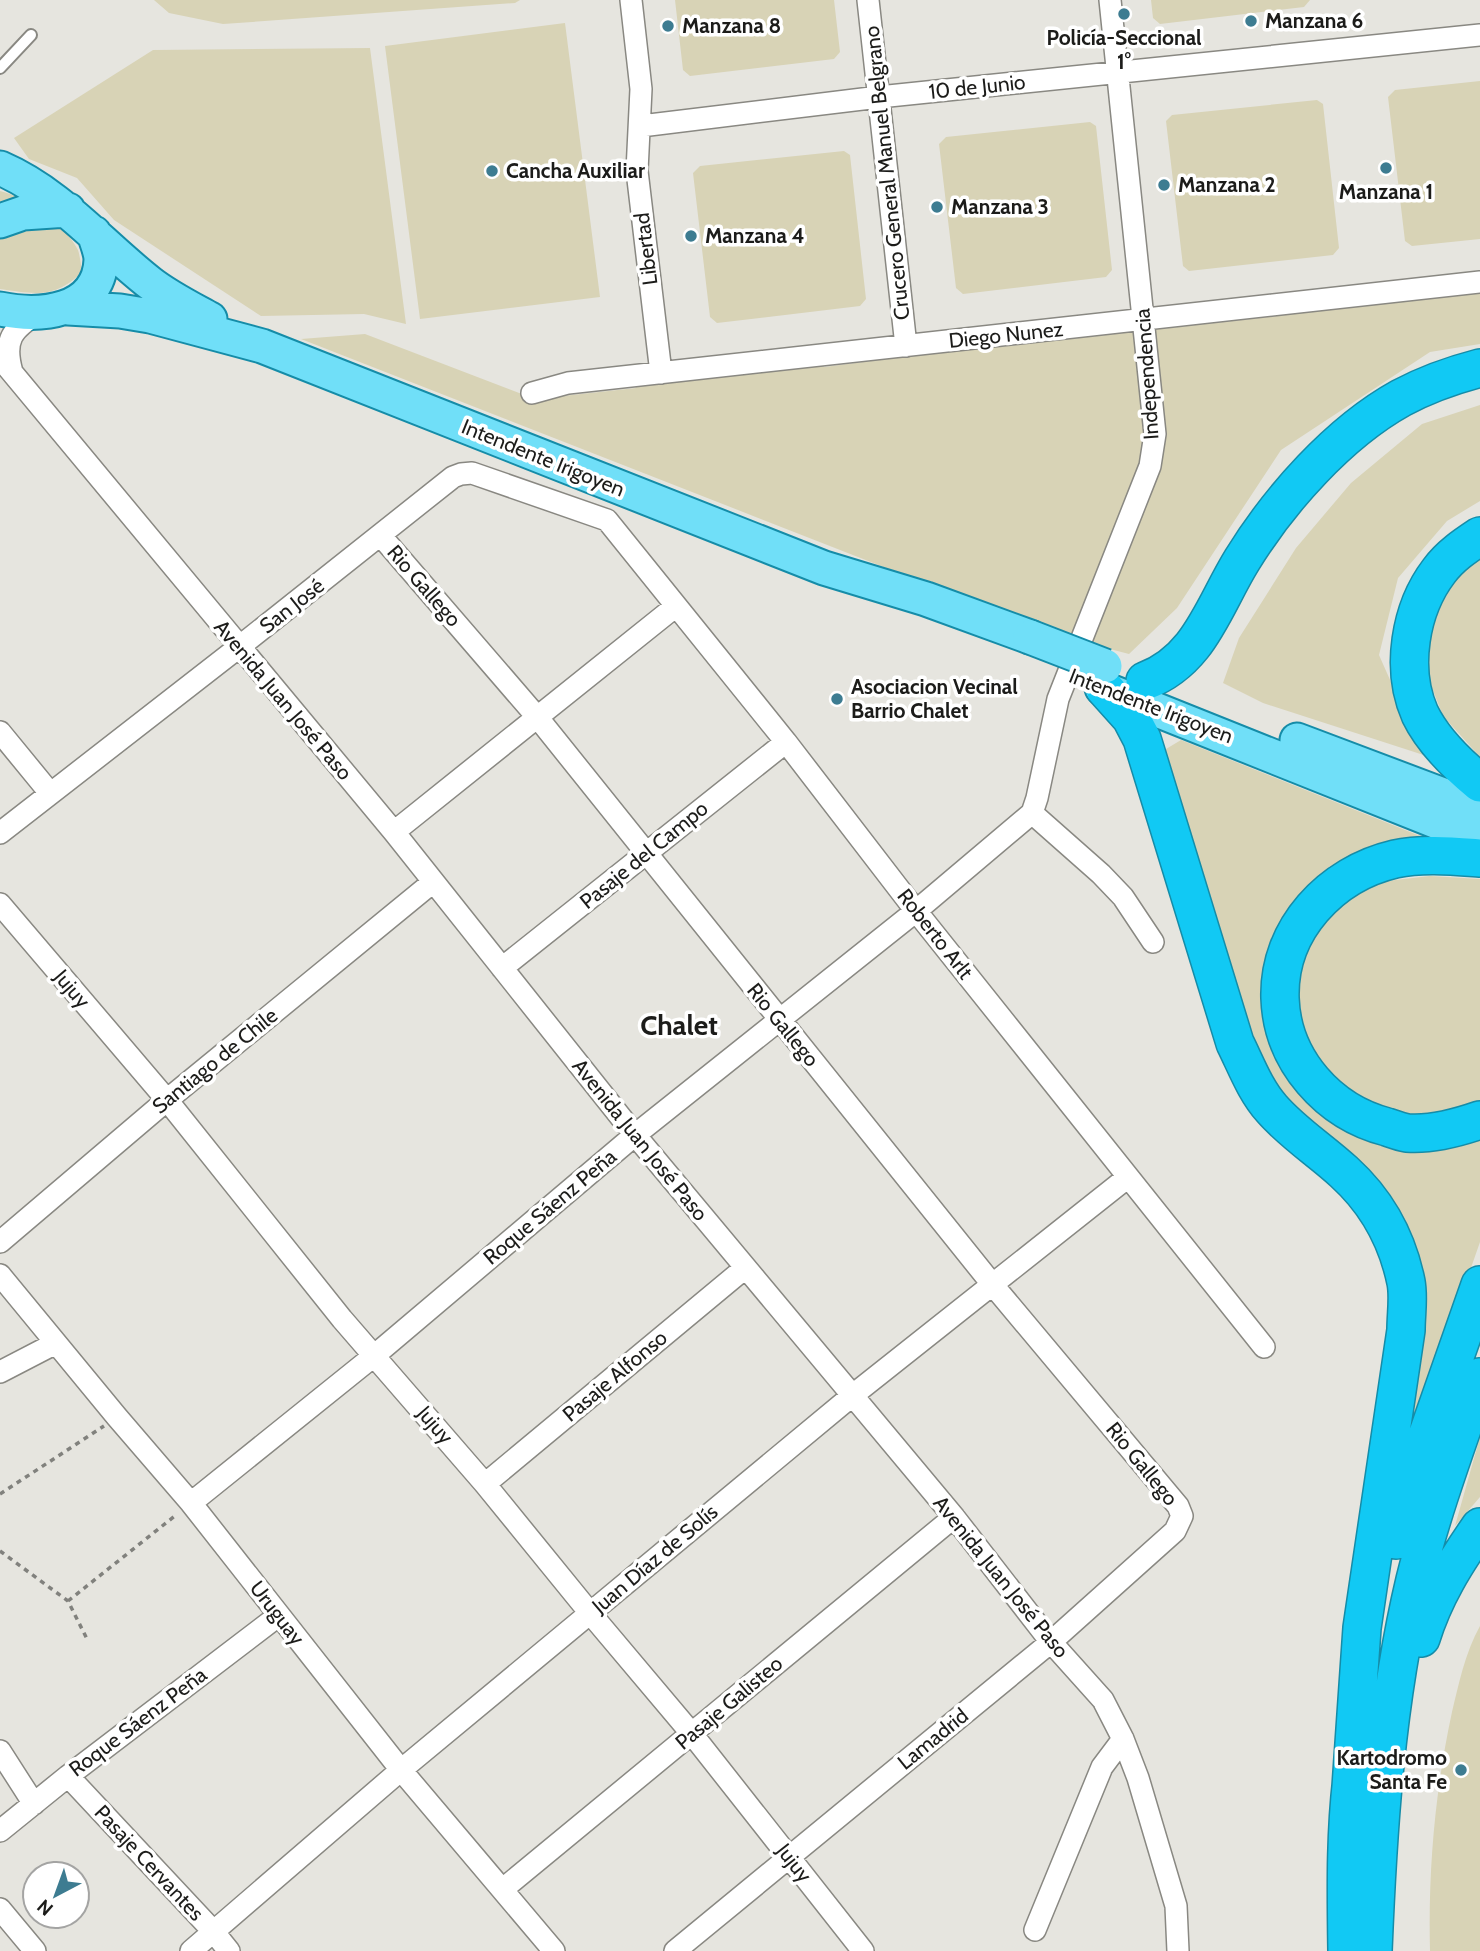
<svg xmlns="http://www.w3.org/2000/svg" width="1480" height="1951" font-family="Cabin,sans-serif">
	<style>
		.green { fill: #d8d3b6 }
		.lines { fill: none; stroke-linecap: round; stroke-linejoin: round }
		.service-casing { stroke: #898882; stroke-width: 14 }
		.minor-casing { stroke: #898882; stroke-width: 24 }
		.primary-casing { stroke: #158ca8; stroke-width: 37 }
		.motorway-casing { stroke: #158ca8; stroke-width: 40 }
		.path { stroke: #81817d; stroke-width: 3.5; stroke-dasharray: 5 5; stroke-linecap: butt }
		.service { stroke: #fff; stroke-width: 10 }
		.minor { stroke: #fff; stroke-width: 21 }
		.primary { stroke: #70dff8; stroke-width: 33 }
		.motorway { stroke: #11c9f4; stroke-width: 37 }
		.primary-bridge-casing { stroke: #158ca8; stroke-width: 37; stroke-linecap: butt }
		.primary-bridge { stroke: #70dff8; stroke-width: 33 }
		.poi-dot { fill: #3d7c91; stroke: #fff; stroke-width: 2.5 }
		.labels { text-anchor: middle; stroke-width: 7; stroke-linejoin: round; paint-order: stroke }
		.poi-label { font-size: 21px; font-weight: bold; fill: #1c1c1a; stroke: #fff; text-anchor: start }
		.street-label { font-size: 21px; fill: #1c1c1a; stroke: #fff }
		.district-label { font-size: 28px; font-weight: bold; fill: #1c1c1a; stroke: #fff }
	</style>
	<rect width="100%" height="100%" fill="#e6e5df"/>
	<!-- green -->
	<path class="green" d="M154,0H520L515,3L223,24L169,13Z
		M675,0H834L840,52L834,59L690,76L683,70Z
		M1151,0H1310L1304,7L1160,24L1153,18Z
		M565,23L600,297L420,319L385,46Z
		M370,48L406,324L364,314L261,316L114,220L77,178L29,159L14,138L153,50Z
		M1480,81V239L1412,246L1405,241L1388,97L1395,90Z
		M1317,100L1323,104L1339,248L1333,255L1189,271L1183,266L1166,121L1172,115Z
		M1090,122L1096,126L1112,270L1106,277L963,294L956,288L939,144L946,137Z
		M844,151L850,155L866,299L860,306L717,323L710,317L693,173L700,166Z
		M0,191C29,198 64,223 78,250C80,256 81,265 82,272C55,299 35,294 0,289Z
		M1480,293V344L1430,352L1281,450L1177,608L1129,654L1060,636L301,339L365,334L535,399L636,388L627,377L822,362L824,367L871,361L873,357L870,355L1008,346L1285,315L1286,313Z
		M1480,405V501L1447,521L1398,578L1379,655L1406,716L1439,760L1263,703L1223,683L1239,638L1296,548L1351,483L1422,424Z
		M1480,557V757L1443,716L1423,665L1434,617L1461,571Z
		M1181,740L1440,844L1371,850L1330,866L1288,910L1266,958L1264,1008L1277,1059L1315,1102L1480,1136V1242L1400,1471L1418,1304L1256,1062L1164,772L1166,749Z
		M1430,876L1480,879V1103L1413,1120L1355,1104L1320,1070L1296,1030L1292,985L1322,916L1378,882Z
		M1480,1437V1497L1455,1526Z
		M1480,1626V1951H1430C1428,1870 1435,1791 1452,1712C1459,1683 1465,1653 1480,1626Z"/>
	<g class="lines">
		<defs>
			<path id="service" d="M0,68L31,35"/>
			<path id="minor" d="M631,0L641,89L637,171L661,373
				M868,0L906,346
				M641,126L879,97L1480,35
				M0,358L394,832L635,1135L954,1517L1051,1642L1103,1700L1123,1739L1138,1778L1176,1906L1178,1951
				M12,372C3,340 12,329 38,313
				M532,393L568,383L1480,282
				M381,536L538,718L992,1284L1178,1506L1182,1516L1175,1531L1051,1642L675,1951
				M0,732L50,793
				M1032,813L1037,798L1058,699L1150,466L1155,434L1110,0
				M394,832L676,606
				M0,833L239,647L453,477L461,474L472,473L607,520L786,742L916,911L1264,1347
				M0,904L167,1100L342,1319L485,1484L590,1613L692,1734L863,1951
				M502,968L786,742
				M0,1242L167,1100L433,882
				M0,1275L117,1417L191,1503L401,1770L554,1951
				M0,1372L56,1343
				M485,1484L745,1268
				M191,1503L375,1355L635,1135L916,911L1032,813L1101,874L1123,897L1153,942
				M0,1751L34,1804
				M68,1776L213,1931L229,1951
				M0,1831L68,1776L278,1616
				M503,1889L954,1517
				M0,1909L35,1951
				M1035,1930L1102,1767L1123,1739
				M191,1951L401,1770L853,1395L1128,1177"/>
			<path id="primary" d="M0,168C60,194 100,244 150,283C168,297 190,308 210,319
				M0,221L23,213L68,210
				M68,308L120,311L150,316L262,346L824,568L926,599L1030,637
				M0,309C39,317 99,313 101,260C101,251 96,241 94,233
				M1102,688L1480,839
				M1297,740L1480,809"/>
			<path id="motorway" d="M1480,536C1465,546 1450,556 1439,571C1410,609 1400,669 1420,714C1433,741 1457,764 1480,783
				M1145,681C1200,660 1213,607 1242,560C1279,500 1338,433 1401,398C1425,385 1453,375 1480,368
				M1105,689L1131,718L1142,739L1235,1043C1246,1065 1255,1090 1272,1109C1293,1133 1320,1150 1344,1172C1377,1202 1397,1238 1406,1282C1409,1297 1406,1314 1406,1330L1362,1628L1351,1787
				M1480,858C1453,856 1422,853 1395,859C1331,874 1278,929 1280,998C1282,1061 1329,1112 1387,1127C1393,1129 1401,1132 1407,1133C1432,1135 1457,1128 1480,1120
				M1396,1540L1419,1459L1480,1285
				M1421,1638C1434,1596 1455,1563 1480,1527
				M1347,1951C1346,1888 1345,1824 1354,1762
				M1373,1951C1378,1827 1386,1702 1415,1580C1432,1511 1457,1444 1480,1377"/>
		</defs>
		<!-- service casing -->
		<use href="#service" class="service-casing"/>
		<!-- minor casing -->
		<use href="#minor" class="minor-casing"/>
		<!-- primary casing -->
		<use href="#primary" class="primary-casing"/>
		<!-- motorway casing -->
		<use href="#motorway" class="motorway-casing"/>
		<!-- path -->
		<path class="path" d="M0,1494L104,1426
			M0,1551L68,1601L88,1641
			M68,1601L176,1515"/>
		<!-- service -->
		<use href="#service" class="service"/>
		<!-- minor -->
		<use href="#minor" class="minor"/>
		<!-- primary -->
		<use href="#primary" class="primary"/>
		<!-- motorway -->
		<use href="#motorway" class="motorway"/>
		<defs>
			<path id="primary-bridge" d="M1030,637L1105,666"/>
		</defs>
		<!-- primary-bridge casing -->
		<use href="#primary-bridge" class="primary-bridge-casing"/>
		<!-- primary-bridge -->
		<use href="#primary-bridge" class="primary-bridge"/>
	</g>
	<!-- markers -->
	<g class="poi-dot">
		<circle cx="1124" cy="14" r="7"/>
		<circle cx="1251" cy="21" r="7"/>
		<circle cx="668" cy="26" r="7"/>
		<circle cx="1386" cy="168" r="7"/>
		<circle cx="492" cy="171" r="7"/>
		<circle cx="1164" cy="185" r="7"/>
		<circle cx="937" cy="207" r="7"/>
		<circle cx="691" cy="236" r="7"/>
		<circle cx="837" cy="699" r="7"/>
		<circle cx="1461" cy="1770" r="7"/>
	</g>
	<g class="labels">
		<!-- poi labels -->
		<g class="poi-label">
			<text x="1265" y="28">Manzana 6</text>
			<text x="682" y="33">Manzana 8</text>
			<text x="1124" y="45" text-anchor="middle">Policía-Seccional<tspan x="1124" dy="24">1°</tspan></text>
			<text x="506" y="178">Cancha Auxiliar</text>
			<text x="1178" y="192">Manzana 2</text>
			<text x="1386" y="199" text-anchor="middle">Manzana 1</text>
			<text x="951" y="214">Manzana 3</text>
			<text x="705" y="243">Manzana 4</text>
			<text x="851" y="694">Asociacion Vecinal<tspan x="851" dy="24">Barrio Chalet</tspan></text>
			<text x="1447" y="1765" text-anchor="end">Kartodromo<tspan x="1447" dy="24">Santa Fe</tspan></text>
		</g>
		<!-- street labels -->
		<g class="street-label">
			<text transform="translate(977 87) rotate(-6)" y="7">10 de Junio</text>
			<text transform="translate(887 173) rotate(-96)" y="7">Crucero General Manuel Belgrano</text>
			<text transform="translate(646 249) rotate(-97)" y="7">Libertad</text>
			<text transform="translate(1006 335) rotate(-6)" y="7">Diego Nunez</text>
			<text transform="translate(1147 374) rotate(-94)" y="7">Independencia</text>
			<text transform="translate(543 458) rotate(22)" y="7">Intendente Irigoyen</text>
			<text transform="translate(424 586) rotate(49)" y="7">Rio Gallego</text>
			<text transform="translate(292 606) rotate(-38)" y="7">San José</text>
			<text transform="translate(283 700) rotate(50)" y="7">Avenida Juan José Paso</text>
			<text transform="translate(1151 706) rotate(21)" y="7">Intendente Irigoyen</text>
			<text transform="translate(644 855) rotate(-39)" y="7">Pasaje del Campo</text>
			<text transform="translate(935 934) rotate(52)" y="7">Roberto Arlt</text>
			<text transform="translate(72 989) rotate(50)" y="7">Jujuy</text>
			<text transform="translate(783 1025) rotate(51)" y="7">Rio Gallego</text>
			<text transform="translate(215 1061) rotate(-39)" y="7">Santiago de Chile</text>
			<text transform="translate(640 1140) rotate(51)" y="7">Avenida Juan José Paso</text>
			<text transform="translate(550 1207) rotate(-40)" y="7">Roque Sáenz Peña</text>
			<text transform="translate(615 1376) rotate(-40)" y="7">Pasaje Alfonso</text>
			<text transform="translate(435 1425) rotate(49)" y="7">Jujuy</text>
			<text transform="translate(1142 1464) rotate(51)" y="7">Rio Gallego</text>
			<text transform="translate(655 1559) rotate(-40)" y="7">Juan Díaz de Solís</text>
			<text transform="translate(1001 1577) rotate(51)" y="7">Avenida Juan José Paso</text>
			<text transform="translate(277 1613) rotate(52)" y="7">Uruguay</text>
			<text transform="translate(729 1703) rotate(-40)" y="7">Pasaje Galisteo</text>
			<text transform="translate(138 1722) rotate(-37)" y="7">Roque Sáenz Peña</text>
			<text transform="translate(933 1739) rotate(-39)" y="7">Lamadrid</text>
			<text transform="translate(149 1863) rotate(47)" y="7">Pasaje Cervantes</text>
			<text transform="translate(794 1863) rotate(52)" y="7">Jujuy</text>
		</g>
		<!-- district labels -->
		<g class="district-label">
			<text x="679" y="1035">Chalet</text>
		</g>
	</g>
	<!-- north arrow -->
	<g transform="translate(56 1895) rotate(221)"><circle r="33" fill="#ffffff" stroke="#a4a4a3" stroke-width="2"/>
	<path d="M0-5L12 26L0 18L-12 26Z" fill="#3d7c91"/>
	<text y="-10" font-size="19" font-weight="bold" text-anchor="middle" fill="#1c1c1a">N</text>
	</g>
</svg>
